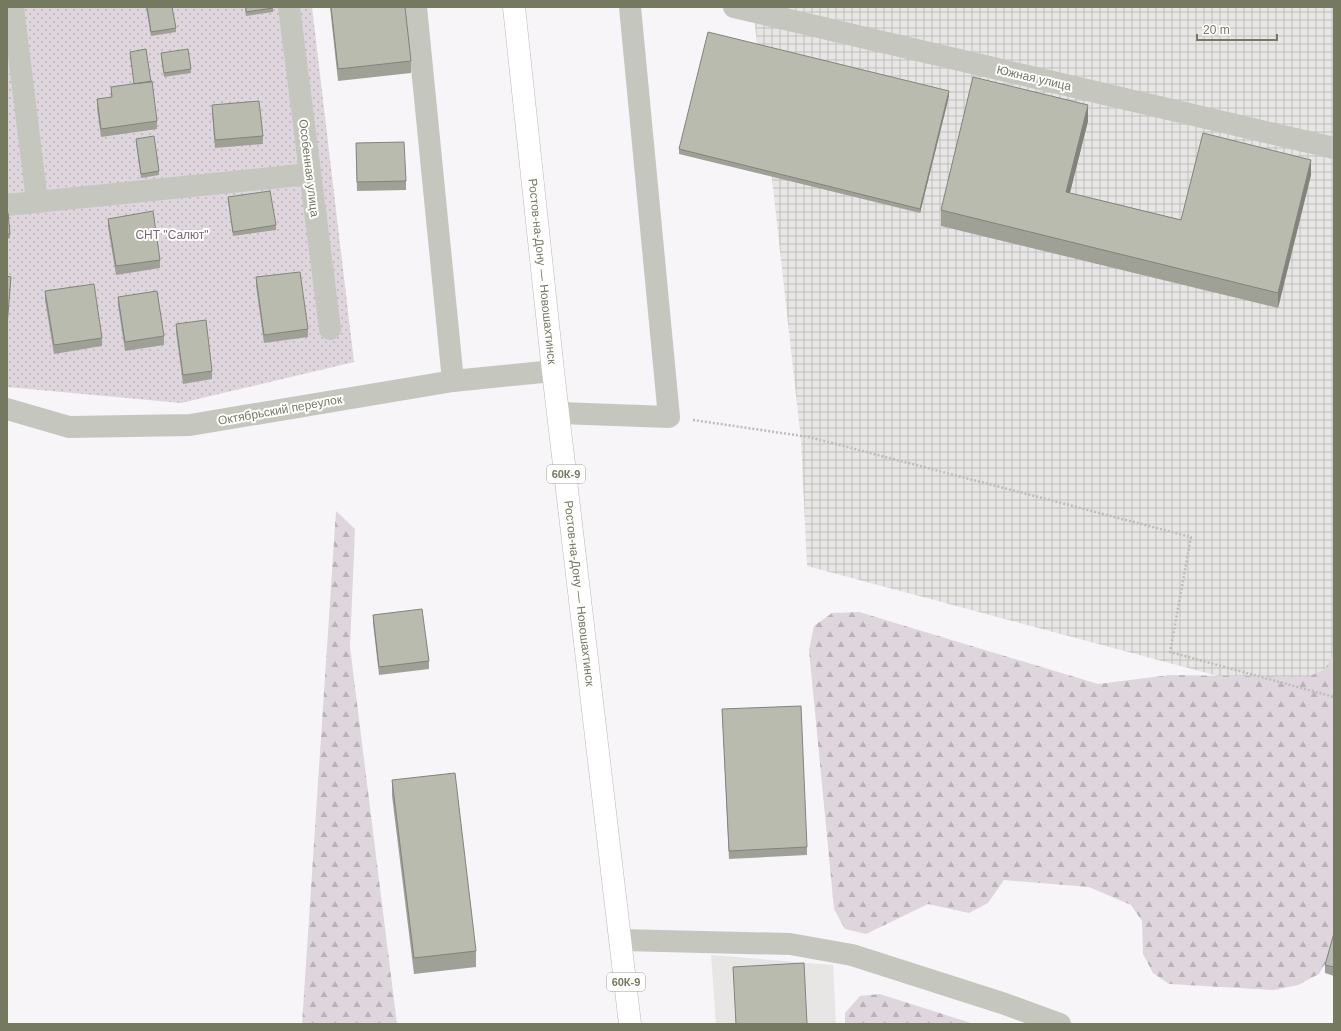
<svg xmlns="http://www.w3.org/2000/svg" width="1341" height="1031" font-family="Arial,sans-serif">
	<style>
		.built { fill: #e7e6e5 }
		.industrial { fill: url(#industrial-grid) }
		.forest { fill: url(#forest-firs) }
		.garden { fill: url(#garden-dots) }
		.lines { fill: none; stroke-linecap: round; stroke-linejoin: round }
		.major-casing { stroke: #b9bbb2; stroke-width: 23 }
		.path { stroke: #bcbdb7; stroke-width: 2.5; stroke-dasharray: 2 2; stroke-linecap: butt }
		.minor { stroke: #c5c7be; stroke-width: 22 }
		.major { stroke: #fff; stroke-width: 22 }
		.wall { fill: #a0a196 }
		.shaded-wall { fill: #82837a }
		.building { fill: #babbaf; stroke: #82837a }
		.labels { text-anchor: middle; stroke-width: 4; stroke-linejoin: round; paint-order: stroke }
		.shield { fill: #fff; stroke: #9ea18f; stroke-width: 1 }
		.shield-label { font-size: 11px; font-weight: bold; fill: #75795f }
		.street-label { font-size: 12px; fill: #75795f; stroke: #fff }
		.park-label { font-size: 12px; fill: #7c6671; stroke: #fff }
	</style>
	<defs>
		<pattern id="industrial-grid" width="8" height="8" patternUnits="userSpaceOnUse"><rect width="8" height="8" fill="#e7e6e5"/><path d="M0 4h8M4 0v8" fill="none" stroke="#c0bfbd"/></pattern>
		<pattern id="forest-firs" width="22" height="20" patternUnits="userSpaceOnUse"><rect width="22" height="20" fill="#ded6dc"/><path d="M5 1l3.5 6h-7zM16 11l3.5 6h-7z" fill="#b9b2b6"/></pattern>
		<pattern id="garden-dots" width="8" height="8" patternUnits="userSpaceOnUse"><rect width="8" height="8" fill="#ded6dc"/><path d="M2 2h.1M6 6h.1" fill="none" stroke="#b9b2b6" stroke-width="1.8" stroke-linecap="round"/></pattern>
	</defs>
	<rect width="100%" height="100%" fill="#f7f5f8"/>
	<!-- built -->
	<path class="built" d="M711,955L833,965L836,1024H716Z"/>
	<!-- industrial -->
	<path class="industrial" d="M753,7H1334V707L807,566L801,440Z"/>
	<!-- forest -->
	<path class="forest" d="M336,511L355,529L350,647L397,1024H302Z
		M859,612L1098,684L1170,675L1308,677L1325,669L1334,652V948L1319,974L1298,985L1274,990L1169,984L1153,973L1143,954L1142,921L1131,905L1089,887L1004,880L988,903L969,913L928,904L866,934L845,929L834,909L809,650L814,626L832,613Z
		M880,994L974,1024H845V1013L860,996Z"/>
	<!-- garden -->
	<path class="garden" d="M7,7H312L354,362L181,403L7,387Z"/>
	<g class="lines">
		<defs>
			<g id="major">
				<path id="s1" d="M514,7L553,371L630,1024"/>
			</g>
		</defs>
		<!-- major casing -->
		<use href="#major" class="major-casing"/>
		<!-- path -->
		<path class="path" d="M693,420L809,437L1191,537L1170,652L1334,697"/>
		<!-- minor -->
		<path class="minor" d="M13,7L37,201
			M289,7L330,329
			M416,7L453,381
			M734,7L1334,148
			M7,205L310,174
			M7,409L69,427L190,425L453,381L553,371
			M559,413L669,417L630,7
			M621,940L790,944L852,955L1002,1003L1060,1024"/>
		<!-- major -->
		<use href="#major" class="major"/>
	</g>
	<!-- wall -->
	<path class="wall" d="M146,7H172L176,28V32L151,36Z
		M245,7H273V12L246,16Z
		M330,7H405L411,61V73L338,81Z
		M130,52L157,121V129L101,137L97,108V99L111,97V87L134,84L130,56Z
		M161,53L191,69V73L164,77L161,57Z
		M949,96L920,213L679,154V149Z
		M212,105L263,136V144L215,148L212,113Z
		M1088,121L1070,193L1181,220L1311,175L1278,308L941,226V210Z
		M136,139L159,171V175L141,178L136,143Z
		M356,151L406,181V190L357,191Z
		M228,197L276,225V230L233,236L228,201Z
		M7,213L10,234V238L7,239Z
		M108,219L160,260V268L116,275L108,227Z
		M256,277L308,329V337L264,343L256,286Z
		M45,291L102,338V346L54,354L45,300Z
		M118,297L164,336V345L125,351L118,305Z
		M176,324L212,371V379L183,384L176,332Z
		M373,615L429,661V669L379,675L373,623Z
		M722,709L807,847V855L729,859Z
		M392,780L476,951V967L414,974L392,796Z
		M1334,933V976L1325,973V965Z"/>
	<!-- shaded-wall -->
	<path class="shaded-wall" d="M949,91V96L920,213V209Z
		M1088,105V121L1066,208V192Z
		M1311,160V175L1278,308V293Z"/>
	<!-- building -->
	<path class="building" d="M147,7H172L176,28L151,32Z
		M246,7H273V8L246,12Z
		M331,7H405L411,61L338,69Z
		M708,32L949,91L920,209L679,149Z
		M146,49L151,82L134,84L130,52Z
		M188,49L191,69L164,73L161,53Z
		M973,77L1088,105L1066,192L1181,220L1203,133L1311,160L1278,293L941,210Z
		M152,81L157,121L101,129L97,99L112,97L111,87Z
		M259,101L263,136L215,140L212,105Z
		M154,136L159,171L141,174L136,139Z
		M404,142L406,181L357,182L356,143Z
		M270,191L276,225L233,232L228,197Z
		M153,211L160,260L116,266L108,219Z
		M7,213H8L10,234H7Z
		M300,272L308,329L264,335L256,277Z
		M7,276L11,277L7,326Z
		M94,284L102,338L54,345L45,291Z
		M157,291L164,336L125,342L118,297Z
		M206,320L212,371L183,375L176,324Z
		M422,609L429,661L379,667L373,615Z
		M801,706L807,847L729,851L722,709Z
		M455,773L476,951L414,958L392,780Z
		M1334,933V967L1325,965Z
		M804,963L807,1024H736L733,967Z"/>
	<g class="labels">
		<!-- shield labels -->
		<g class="shield">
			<rect x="547" y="465" width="38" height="18" rx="3"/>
			<rect x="607" y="973" width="38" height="18" rx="3"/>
		</g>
		<g class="shield-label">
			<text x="566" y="478">60К-9</text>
			<text x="626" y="986">60К-9</text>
		</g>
		<!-- street labels -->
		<g class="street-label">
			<text transform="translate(1034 78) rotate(13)" y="4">Южная улица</text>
			<text transform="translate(309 168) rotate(83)" y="4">Особенная улица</text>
			<text dy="4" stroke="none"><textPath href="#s1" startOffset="266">Ростов-на-Дону — Новошахтинск</textPath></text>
			<text transform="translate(280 410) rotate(-10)" y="4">Октябрьский переулок</text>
			<text dy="4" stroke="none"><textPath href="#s1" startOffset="590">Ростов-на-Дону — Новошахтинск</textPath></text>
		</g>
		<!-- park labels -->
		<g class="park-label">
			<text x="172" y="239">СНТ "Салют"</text>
		</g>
	</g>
	<!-- border -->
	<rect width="1341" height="1031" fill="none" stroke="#75795f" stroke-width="16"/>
	<!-- scale -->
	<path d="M1197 34v6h80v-6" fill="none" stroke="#75795f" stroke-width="2"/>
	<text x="1203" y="34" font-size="12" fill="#75795f" stroke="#ffffff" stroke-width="3" paint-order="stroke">20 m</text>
</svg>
